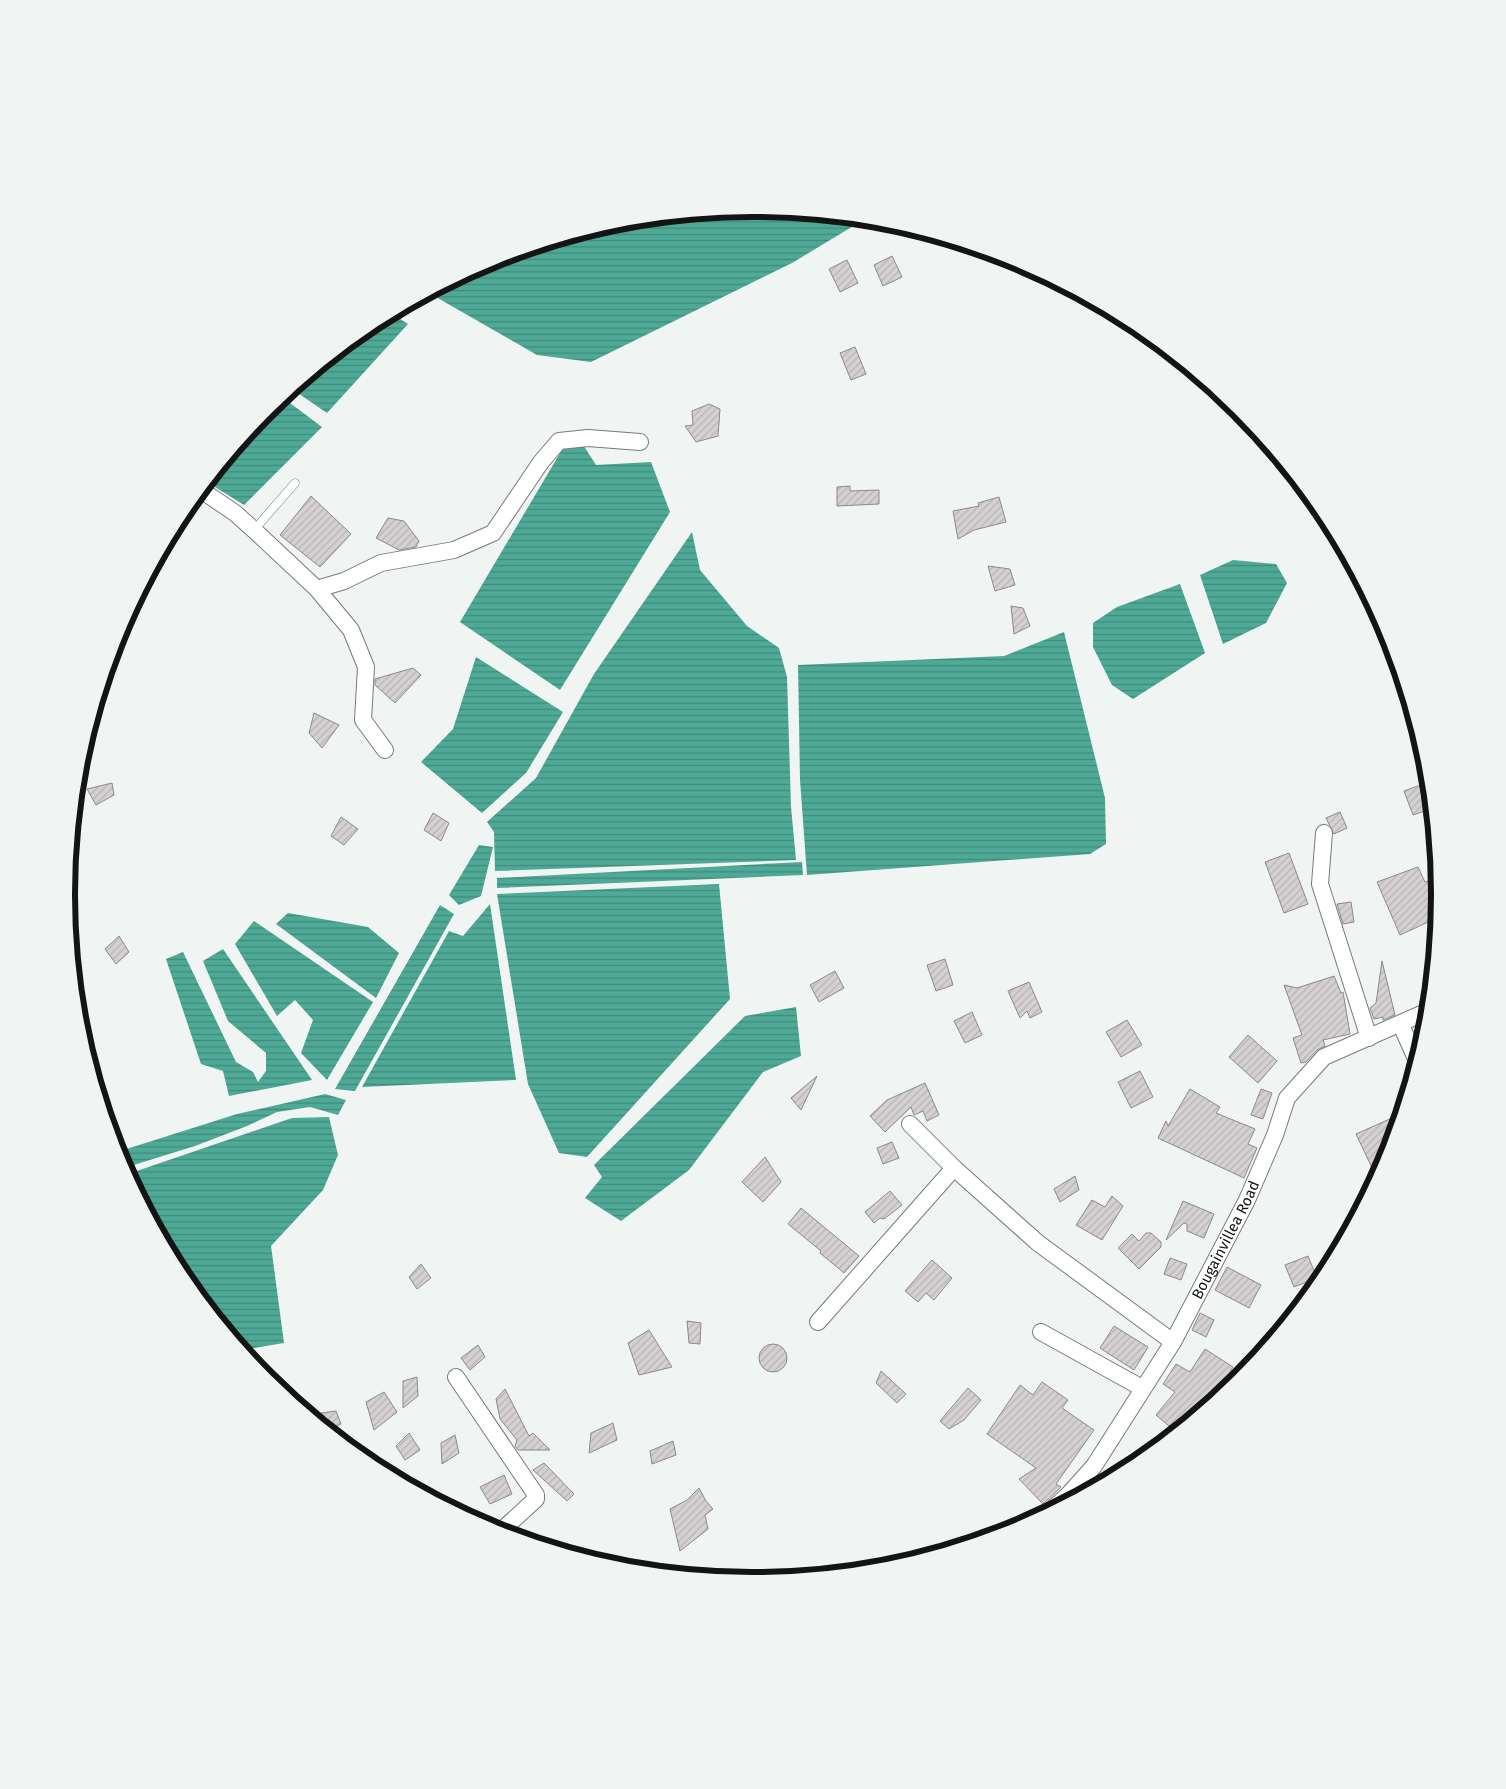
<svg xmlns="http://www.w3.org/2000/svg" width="1506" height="1789" font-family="'Fira Sans',sans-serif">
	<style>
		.water { fill: url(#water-rules) }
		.building { fill: url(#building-hatch); stroke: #8d898a }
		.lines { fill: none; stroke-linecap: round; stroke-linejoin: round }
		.lane-casing { stroke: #767a79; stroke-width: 9 }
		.street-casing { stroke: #767a79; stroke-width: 18 }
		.lane { stroke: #fff; stroke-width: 8 }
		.street { stroke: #fff; stroke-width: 16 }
		.labels { text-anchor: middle; stroke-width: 5; stroke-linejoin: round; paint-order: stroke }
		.street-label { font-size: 15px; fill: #131414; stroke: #f0f4f3 }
		.rim { fill: none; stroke: #131414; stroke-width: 6 }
	</style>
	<defs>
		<pattern id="water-rules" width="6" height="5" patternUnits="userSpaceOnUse" patternTransform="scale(1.25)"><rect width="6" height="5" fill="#4eaa96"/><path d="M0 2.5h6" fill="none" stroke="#408979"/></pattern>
		<pattern id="building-hatch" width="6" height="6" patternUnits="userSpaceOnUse" patternTransform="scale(1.25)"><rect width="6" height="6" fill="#d5d1d2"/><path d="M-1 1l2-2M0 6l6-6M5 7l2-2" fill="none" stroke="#b6b3b3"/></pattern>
	</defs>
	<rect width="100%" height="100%" fill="#f0f4f3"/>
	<!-- water -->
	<path class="water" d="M753,208L865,219L792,263L591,362L537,355L429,293L490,260L619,221Z
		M391,313L408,324L327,413L292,389L372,323Z
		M282,397L322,427L244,505L207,482L268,409Z
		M566,443H582L596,465L651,462L670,512L560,690L460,622Z
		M692,532L700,570L747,626L779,648L787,677L791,807L796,860L495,871L494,832L487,822L536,778L594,674Z
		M1233,560L1276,564L1287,583L1266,623L1223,644L1200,575Z
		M1180,584L1205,653L1133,699L1112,685L1093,647V623L1117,607Z
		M1064,632L1105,798L1106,844L1090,854L807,875L800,780L798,665L1004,656Z
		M476,657L563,712L526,773L482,813L421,762L453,729Z
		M479,845L493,847L481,896L459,905L449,895Z
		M802,862L803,875L497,888V878Z
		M719,884L730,999L587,1157L559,1153L528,1084L497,894Z
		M490,904L516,1080L362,1087L449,931L463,936Z
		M440,905L454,914L355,1091L335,1089Z
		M288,913L368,927L399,953L376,998L276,924Z
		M254,921L373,1002L327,1080L301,1053L313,1020L295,1000L277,1016L235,944Z
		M223,949L312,1080L229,1096L223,1071L201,1064L166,959L183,952L236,1062L253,1072L258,1082L266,1071V1053L228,1021L203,961Z
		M796,1007L801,1056L763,1072L689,1170L621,1221L585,1198L602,1177L594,1165L745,1016Z
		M325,1094L346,1100L338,1115L310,1107L277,1112L247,1126L195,1146L124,1168L117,1152L237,1114Z
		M329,1117L338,1155L323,1190L271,1246L284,1343L243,1350L182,1276L128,1174L292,1118Z"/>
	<!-- building -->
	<path class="building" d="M892,256L902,277L883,286L874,265Z
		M847,260L858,283L840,292L829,269Z
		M855,347L866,374L851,380L840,353Z
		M709,404L720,409L718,436L696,442L685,426L693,425L692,411Z
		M850,486V491L879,490V504L837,506V487Z
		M311,496L351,534L320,567L280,535Z
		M999,497L1006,522L974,530L958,539L953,511L979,506L978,503Z
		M388,518L404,521L419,541L416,547L399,550L376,538Z
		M988,566L1010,569L1015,585L995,591Z
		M1011,606L1023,608L1030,626L1014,634Z
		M413,668L421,675L395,703L375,685V679Z
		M314,713L339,725L322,748L309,733Z
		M1429,782L1431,809L1413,815L1404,791Z
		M112,783L114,795L96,805L87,789Z
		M1340,812L1347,828L1334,834L1326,818Z
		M433,813L449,823L441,841L424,830Z
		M341,817L358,829L344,845L331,836Z
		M1289,853L1308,904L1284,913L1265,862Z
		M1418,867L1425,882L1431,880L1439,899L1437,918L1400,935L1377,882Z
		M1351,902L1354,922L1343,924L1337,904Z
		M119,936L129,952L116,964L105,949Z
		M945,959L953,985L936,991L927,965Z
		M1382,961L1395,1015L1383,1020V1017L1374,1019L1370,1008L1376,1003Z
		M835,971L844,988L819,1002L810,985Z
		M1334,976L1341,993L1343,992L1350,1034L1323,1040L1325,1046L1317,1050L1306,1062L1301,1063L1293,1038L1302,1035L1284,985L1297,988Z
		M1029,982L1042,1012L1030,1018L1027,1011L1020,1018L1008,991Z
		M972,1012L982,1035L965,1043L954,1021Z
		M1127,1020L1142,1045L1121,1057L1106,1032Z
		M1248,1035L1277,1061L1258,1083L1229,1057Z
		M1140,1071L1153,1097L1131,1108L1118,1082Z
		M817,1076L801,1110L791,1098Z
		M925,1083L939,1115L927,1121L923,1111L914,1115L911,1107L885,1132L870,1116L887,1100Z
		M1190,1089L1220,1107L1216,1113L1255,1129L1248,1144L1257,1148L1244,1178L1158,1138L1166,1121L1168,1126Z
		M1261,1089L1272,1093L1263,1119L1251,1115Z
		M1392,1118L1396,1128L1387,1158L1381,1169L1374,1172L1356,1134Z
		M892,1142L899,1158L883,1164L877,1148Z
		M765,1157L781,1182L763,1202L742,1182Z
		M1075,1176L1079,1190L1060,1202L1054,1189Z
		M890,1191L902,1205L884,1219L880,1218L874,1223L865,1212Z
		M1112,1196L1123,1206L1102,1240L1076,1225L1092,1200L1105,1207Z
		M1183,1201L1214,1214L1204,1238L1187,1231V1224L1184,1223L1166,1240Z
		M801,1208L859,1256L844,1273L820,1253L821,1251L788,1224Z
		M1146,1233H1151L1161,1242V1247L1139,1269L1118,1248L1132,1234L1139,1241Z
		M1308,1256L1317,1278L1294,1287L1285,1265Z
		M1170,1258L1187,1264L1181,1280L1164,1274Z
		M932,1260L952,1278L934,1300L926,1293L918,1302L905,1291Z
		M421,1264L431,1278L417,1289L409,1277Z
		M1227,1267L1261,1285L1249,1308L1215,1290Z
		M1200,1313L1214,1320L1206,1337L1192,1330Z
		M687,1321L701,1323L700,1344L689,1343Z
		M1114,1326L1148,1347L1134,1370L1100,1348Z
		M649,1330L672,1367L639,1375L628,1343Z
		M759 1358a14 14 0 1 1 28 0a14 14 0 1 1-28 0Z
		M478,1345L485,1357L470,1370L461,1358Z
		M1205,1349L1233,1367L1216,1394L1219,1396L1176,1432L1156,1415L1175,1392L1163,1384L1176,1364L1190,1372Z
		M881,1371L906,1394L897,1403L876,1383Z
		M417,1377L418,1396L403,1408V1381Z
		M1042,1382L1068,1400L1062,1408L1094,1430L1056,1484L1061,1487L1043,1504L1019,1479L1036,1468L987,1434L1020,1385L1033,1395Z
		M968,1388L981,1400L964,1420L949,1429L940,1421Z
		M505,1389L529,1436L533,1433L550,1450H518L515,1446L517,1440L500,1419L496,1399Z
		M384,1392L397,1412L374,1430L366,1402Z
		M336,1411L341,1424L328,1430L323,1426L321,1413Z
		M613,1423L617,1440L589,1453L591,1433Z
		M409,1433L420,1450L405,1460L396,1446Z
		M455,1435L459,1453L442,1464L441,1443Z
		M673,1441L676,1455L652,1464L650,1451Z
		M544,1463L574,1494L567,1501L533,1470Z
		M504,1475L512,1494L490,1504L480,1487Z
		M699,1488L706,1501L713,1509L705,1515L708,1529L680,1551L670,1509L687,1500Z"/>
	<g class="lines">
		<defs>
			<path id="lane" d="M254,530L295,483"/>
			<g id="street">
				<path d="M201,490L235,513L254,530L317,589L351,630L366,667L363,720L385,750"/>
				<path d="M317,589L344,581L381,563L454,550L493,533L541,462L559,441L588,438L640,442"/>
				<path d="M1324,833L1320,884L1369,1038"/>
				<path d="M1401,1025L1417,1061"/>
				<path d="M910,1124L954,1168L1038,1243L1173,1342"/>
				<path d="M818,1322L954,1168"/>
				<path d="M1041,1332L1142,1388"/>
				<path d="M456,1377L536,1495V1499L500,1532"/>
				<path id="s1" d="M1050,1511L1068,1495L1094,1466L1173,1342L1247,1200L1275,1135L1287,1098L1324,1057L1428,1011"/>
			</g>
		</defs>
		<!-- lane casing -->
		<use href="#lane" class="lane-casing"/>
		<!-- street casing -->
		<use href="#street" class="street-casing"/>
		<!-- lane -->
		<use href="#lane" class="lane"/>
		<!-- street -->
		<use href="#street" class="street"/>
	</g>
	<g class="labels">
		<!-- street labels -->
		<g class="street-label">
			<text dy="5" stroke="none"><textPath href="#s1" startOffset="325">Bougainvillea Road</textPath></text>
		</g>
	</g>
	<!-- crop -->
	<path d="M0 0H1506V1789H0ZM752 217H754A677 677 0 0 1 1431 894V895A677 677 0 0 1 754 1572H752A677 677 0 0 1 75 895V894A677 677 0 0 1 752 217Z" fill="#f0f4f3" fill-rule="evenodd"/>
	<path class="rim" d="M752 217H754A677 677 0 0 1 1431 894V895A677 677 0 0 1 754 1572H752A677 677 0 0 1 75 895V894A677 677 0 0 1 752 217Z"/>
</svg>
